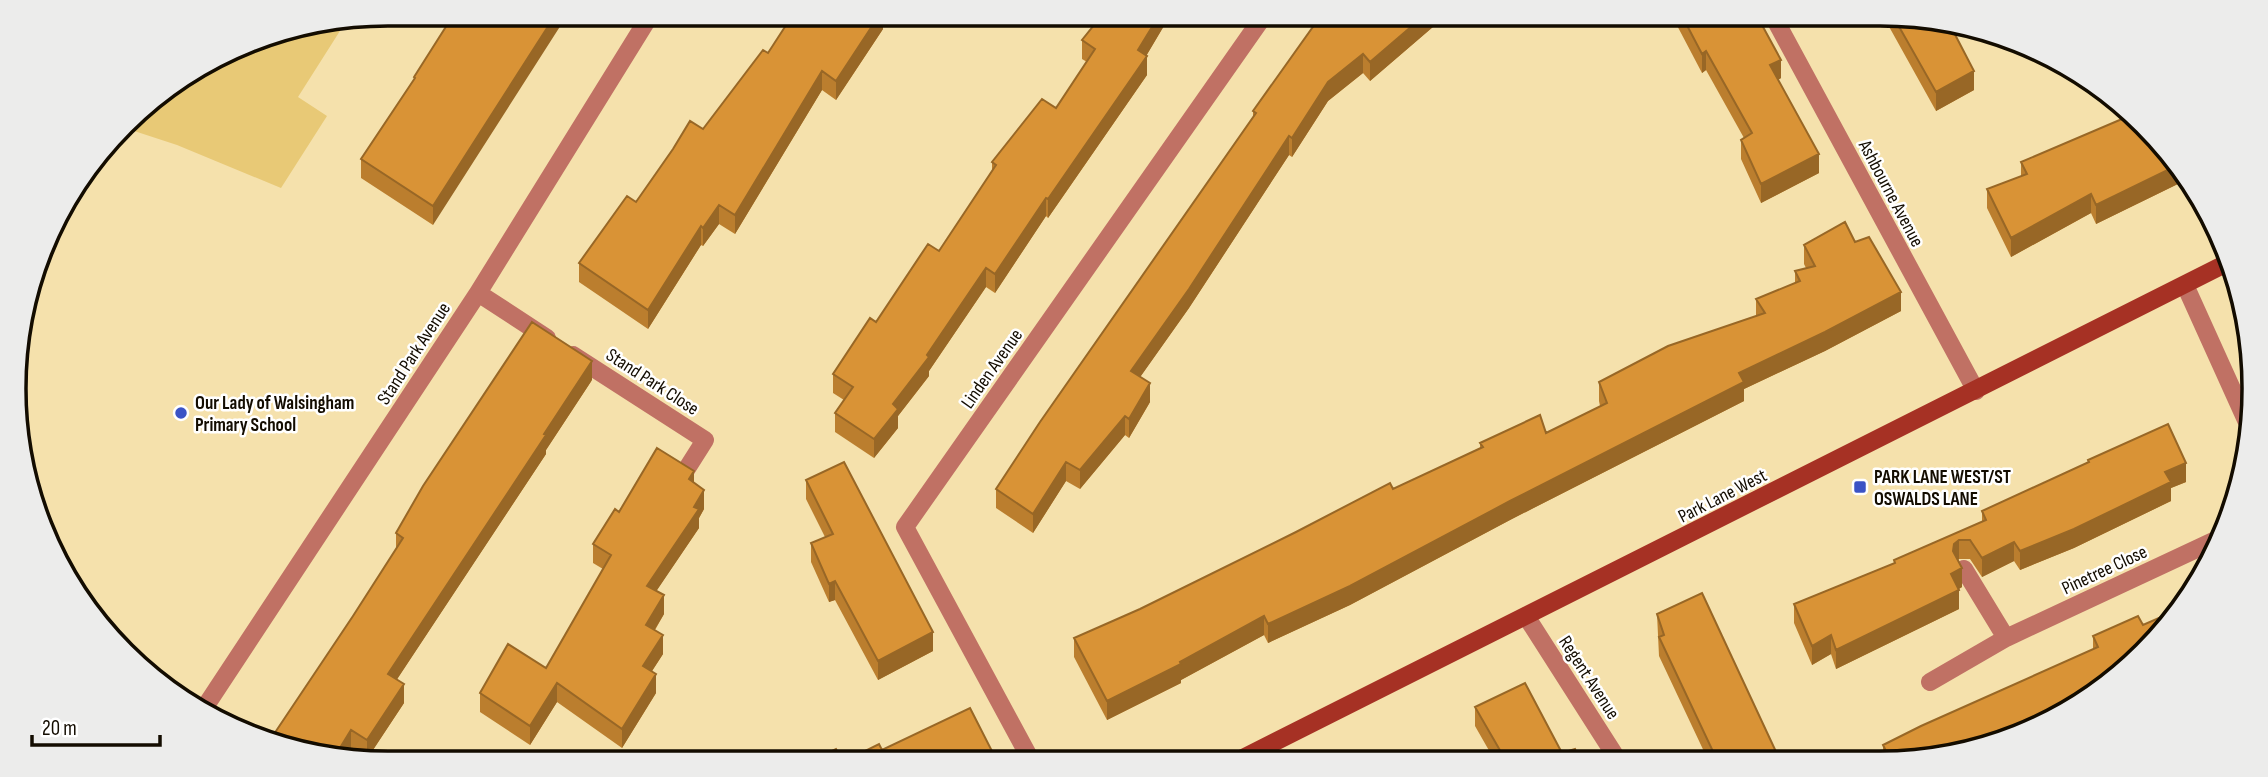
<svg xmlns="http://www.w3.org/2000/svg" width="2268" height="777" font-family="'Sofia Sans Condensed',sans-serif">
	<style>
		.green { fill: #e8c976 }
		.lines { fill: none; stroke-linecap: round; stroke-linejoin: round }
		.street { stroke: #c07164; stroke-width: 18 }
		.secondary { stroke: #a63124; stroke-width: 18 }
		.wall { fill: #bb7e2e }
		.shaded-wall { fill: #986726 }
		.building { fill: #d99336; stroke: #986726; stroke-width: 2 }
		.poi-dot { fill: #3b53c5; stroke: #fff; stroke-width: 2.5 }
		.labels { text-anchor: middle; stroke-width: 5; stroke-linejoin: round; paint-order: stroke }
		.street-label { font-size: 19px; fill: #130c00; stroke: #fff }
		.poi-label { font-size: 19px; font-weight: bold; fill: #130c00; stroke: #fff; text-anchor: start }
		.rim { fill: none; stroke: #130c00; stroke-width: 3.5 }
	</style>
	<rect width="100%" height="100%" fill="#f5e1ac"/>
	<!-- green -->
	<path class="green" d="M345,23L298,97L327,116L281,188L177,145L125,128L141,107L246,42Z"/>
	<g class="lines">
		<!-- street -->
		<path class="street" d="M1772,14L1976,391
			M2185,285L2246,420
			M478,293L547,338
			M573,355L705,440L686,470
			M1964,569L2006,638
			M1526,616L1618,760
			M1930,682L2006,638L2220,538
			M203,710L478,293L651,14
			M1032,762L905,527L1265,14"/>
		<!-- secondary -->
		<path class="secondary" d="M1237,761L2225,264"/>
	</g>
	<!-- wall -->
	<path class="wall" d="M454,14L433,225L361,178V159L414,81V77Z
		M883,14V29L836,100L822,90L735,234L719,224L703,246L701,245L648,329L579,282V263L703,129L768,53L796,18Z
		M1095,14H1171L1146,56L1147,75L1048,218L1046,216L995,293L986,287L929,371V376L898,416V428L874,458L835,432V413L844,400L833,393V374L876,322L939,251L992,171V162L1056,108L1087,62L1082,59V40L1095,24Z
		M1326,14H1448L1370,81L1363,73L1328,101L1292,157L1289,155L1189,308L1140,377L1150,402L1129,438L1125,435L1080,489L1066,481L1033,533L996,508V489L1253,118V111Z
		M1671,14H1756L1781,78L1778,80L1819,173L1761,203L1741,159V140L1744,138L1706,70L1702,73Z
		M1882,14L1957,24V31L1954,33L1974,90L1936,111Z
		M2129,116L2187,182L2185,183L2184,181L2096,224L2091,213L2011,257L1987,208V189L2021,176V162Z
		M1855,242L1901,311L1825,351L1744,389V401L1510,520L1350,605L1268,643L1264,635L1181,680V683L1107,720L1074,657V638L1140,609L1393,489L1480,448V443L1546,433L1600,406L1599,401V382L1756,316V299L1795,283V271L1806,268L1804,264V245Z
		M592,380L546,450V454L397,679L404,703L367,759L351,749L346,757L292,750L353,616L396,549V533Z
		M2088,460L2186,482L2171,488V501L2074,548L2020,570L2014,561L1982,577L1970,559H1959L1958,560L1962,587L1959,589V609L1836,669L1831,654L1812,665L1794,623V604L1894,563V560L1982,522V511L2088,463Z
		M806,480L933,651L878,680L835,600L829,602L811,562V543L825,537L806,499Z
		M694,483L704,509L699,518V528L656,591L664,614L655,630L663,654L652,671L656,693L622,748L557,702L530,745L480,712V693L546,668L603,569L593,563V544Z
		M1657,614L1778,760H1708L1659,656Z
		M2143,625L1883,757V745L2093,649V636Z
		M1475,707L1562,753L1579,760L1495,761L1475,726Z"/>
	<!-- shaded-wall -->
	<path class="shaded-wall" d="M556,14H568L433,225V206Z
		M880,14H883V29L836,100V81Z
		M1160,14H1171L1139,68L1147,56V75L1048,218V199Z
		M1426,14H1448L1370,81V62Z
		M1946,23L1957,24V31L1946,37Z
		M1706,51V70L1702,73V54Z
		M1363,54V73L1328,101L1292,157V138L1328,82Z
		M1781,60V78L1770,84V65Z
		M822,71V90L735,234V215Z
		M1974,71V90L1936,111V92Z
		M1289,136V155L1189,308L1131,390V371Z
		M1819,154V173L1761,203V184Z
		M2174,167L2184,179V181L2096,224V205Z
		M2091,194V213L2011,257V238Z
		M1046,198V216L995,293V274Z
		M719,205V224L703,246V228Z
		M701,226V245L648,329V310Z
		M986,268V287L929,371V376L898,416V428L874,458V439L893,404L927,355Z
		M1901,292V311L1825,351L1744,389V401L1510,520L1350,605L1268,643V624L1739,373Z
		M592,361V380L546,450V454L388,693V674Z
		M1150,383V402L1129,438V419Z
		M1125,416V435L1080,489V470Z
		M1066,462V481L1033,533V514Z
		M2186,463V482L2171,488V501L2074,548L2020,570V551L2165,472Z
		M694,471V490L689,479Z
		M704,490V509L699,518V528L647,605V586Z
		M1959,540V559L1954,563L1953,551L1954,544Z
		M2014,542V561L1982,577V558Z
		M1962,568V587L1951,593V574Z
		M835,581V600L829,602V584Z
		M1959,590V609L1836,669V650Z
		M664,595V614L646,644V625Z
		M1264,616V635L1181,680V683L1107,720V701Z
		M933,632V651L878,680V661Z
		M663,635V654L643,685V666Z
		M1831,635V654L1812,665V646Z
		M656,674V693L622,748V729Z
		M557,683V702L530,745V726Z
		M404,684V703L367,759V740Z
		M351,730V749L346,757L335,756Z"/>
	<!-- building -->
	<path class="building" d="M454,14H556L433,206L361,159L415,78L414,77Z
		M799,14H880L836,81L822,71L735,215L719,205L703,228L701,226L648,310L579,263L627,196L636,202L673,149L690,121L703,129L763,50L768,53L792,16L796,18Z
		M1101,14H1160L1138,50L1147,56L1048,199L1046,198L995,274L986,268L927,355L929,357L893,404L898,409L874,439L835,413L853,387L833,374L870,318L876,322L928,244L939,251L996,165L992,162L1042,99L1056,108L1095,49L1082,40L1102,15Z
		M1326,14H1426L1370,62L1363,54L1328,82L1292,138L1289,136L1189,289L1131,371L1150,383L1129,419L1125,416L1080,470L1066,462L1033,514L996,489L1040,422L1256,113L1253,111L1315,24Z
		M1681,14H1756L1781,60L1770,65L1819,154L1761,184L1741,140L1752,133L1706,51L1702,54Z
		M1893,16L1949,23L1974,71L1936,92Z
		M2129,116L2174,167L2096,205L2091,194L2011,238L1987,189L2027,174L2021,162Z
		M1845,222L1855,242L1869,237L1901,292L1825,332L1739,373L1744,382L1510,501L1350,586L1268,624L1264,616L1180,662L1181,664L1107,701L1074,638L1140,609L1296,532L1390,483L1393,489L1483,447L1480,443L1540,415L1546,433L1607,403L1599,382L1668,346L1765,313L1756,299L1800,281L1795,271L1815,266L1804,245Z
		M532,322L592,361L544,434L546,435L388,674L404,684L367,740L351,730L335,756L292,750L270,740L353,616L403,538L396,533L423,486Z
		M2168,424L2186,463L2165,472L2171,482L2074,529L2020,551L2014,542L1982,558L1970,540H1959L1954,544L1953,551L1962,568L1951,574L1959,590L1836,650L1831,635L1812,646L1794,604L1895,563L1894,560L1986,520L1982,511L2089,462L2088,460Z
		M657,448L694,471L689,479L704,490L694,507L699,509L647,586L664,595L646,625L663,635L643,666L656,674L622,729L557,683L530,726L480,693L508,644L546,668L611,555L593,544L615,509L619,512Z
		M844,462L933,632L878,661L835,581L829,584L811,543L833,534L806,480Z
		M1702,593L1778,756L1773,758V760H1717L1659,637L1664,635L1657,614Z
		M2175,611L2127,670L2045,725L1929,760H1877L1888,755L1883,745L1921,726L2098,647L2093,636L2138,616L2143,625Z
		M1525,683L1562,753L1575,749L1579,760L1500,761L1505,759L1475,707Z
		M970,708L996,759L990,762H809L836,749L843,762L879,744L882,750Z"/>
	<!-- markers -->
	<g class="poi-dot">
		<circle cx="181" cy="413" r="7"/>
		<rect x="1853" y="480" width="14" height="14" rx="3.5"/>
	</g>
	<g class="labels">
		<!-- street labels -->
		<g class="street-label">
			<text transform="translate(1892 193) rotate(62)" y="7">Ashbourne Avenue</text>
			<text transform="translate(413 353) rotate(-57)" y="7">Stand Park Avenue</text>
			<text transform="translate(991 368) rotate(-55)" y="7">Linden Avenue</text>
			<text transform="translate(653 381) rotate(33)" y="7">Stand Park Close</text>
			<text transform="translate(1722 495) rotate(-27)" y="7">Park Lane West</text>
			<text transform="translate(2104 569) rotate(-25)" y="7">Pinetree Close</text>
			<text transform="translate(1590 677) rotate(57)" y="7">Regent Avenue</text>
		</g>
		<!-- poi labels -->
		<g class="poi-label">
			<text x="195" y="409">Our Lady of Walsingham<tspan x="195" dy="22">Primary School</tspan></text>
			<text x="1874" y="483">PARK LANE WEST/ST<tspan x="1874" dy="22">OSWALDS LANE</tspan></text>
		</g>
	</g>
	<!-- crop -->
	<path d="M0 0H2268V777H0ZM388 26H1880A362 362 0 0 1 2242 388V389A362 362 0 0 1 1880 751H388A362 362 0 0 1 26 389V388A362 362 0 0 1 388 26Z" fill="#ececeb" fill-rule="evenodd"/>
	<path class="rim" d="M388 26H1880A362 362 0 0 1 2242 388V389A362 362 0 0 1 1880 751H388A362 362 0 0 1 26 389V388A362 362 0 0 1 388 26Z"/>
	<!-- scale -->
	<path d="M32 735v10h128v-10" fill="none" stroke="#130c00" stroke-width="3.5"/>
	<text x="42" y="735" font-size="21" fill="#130c00" stroke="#ffffff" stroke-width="5" paint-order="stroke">20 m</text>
</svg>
